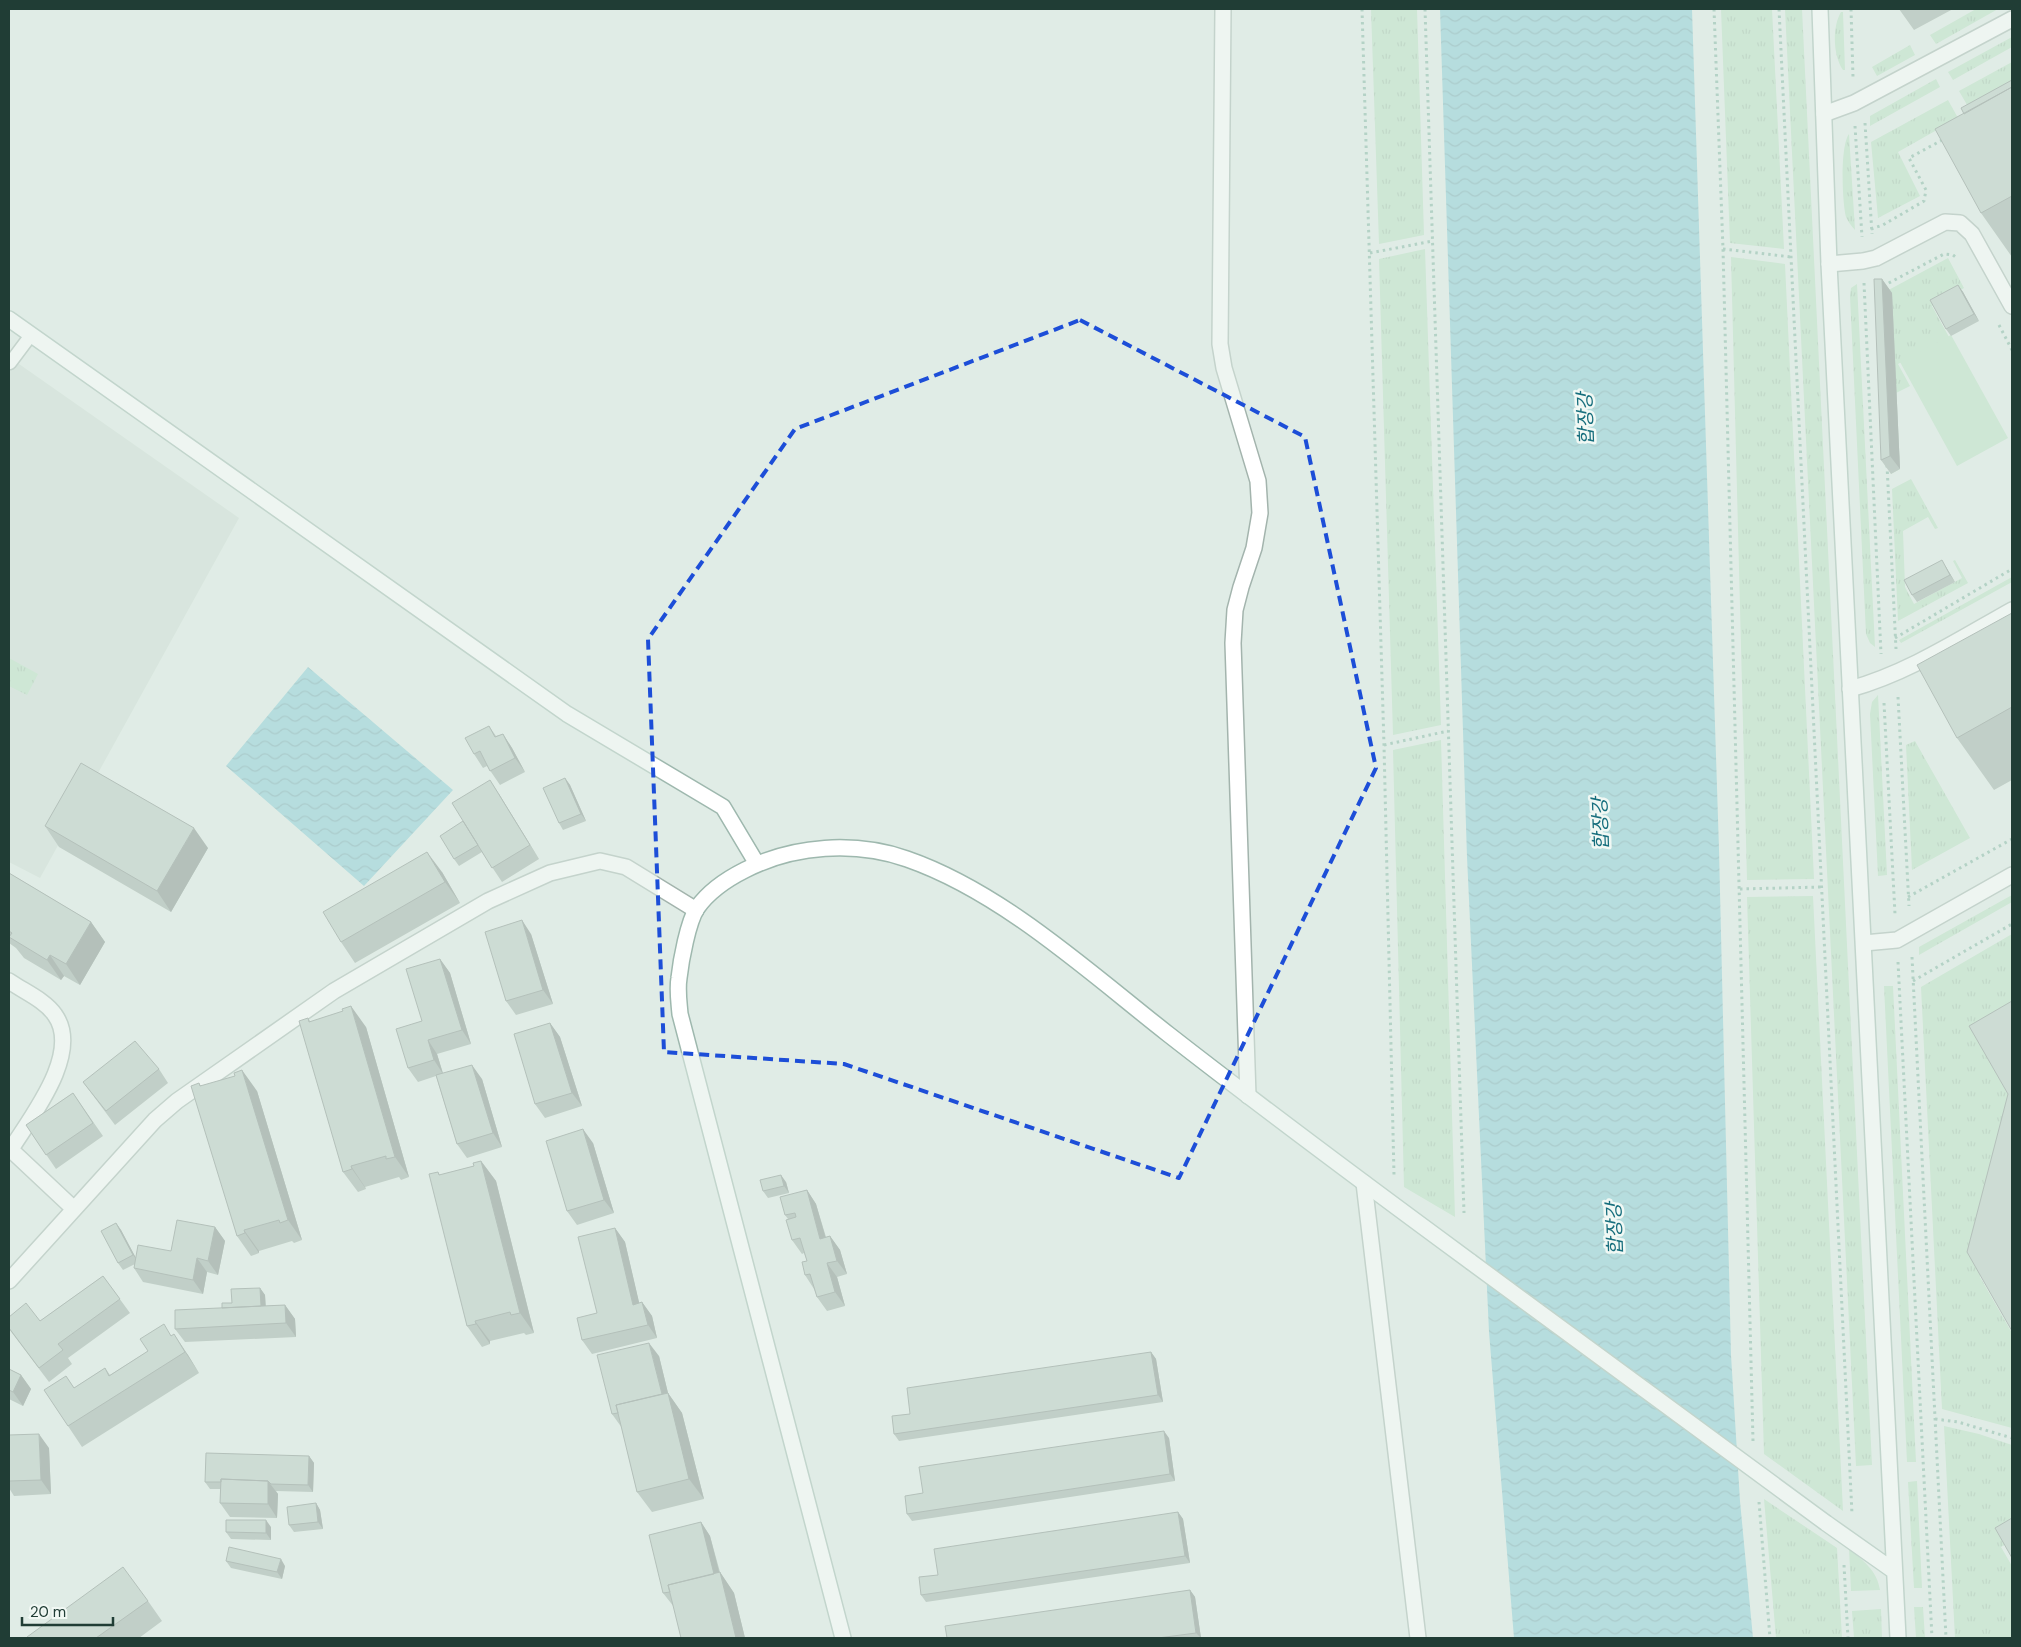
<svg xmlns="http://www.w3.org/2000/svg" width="2021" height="1647" font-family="'DM Sans','Noto Sans KR',sans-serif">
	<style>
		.built { fill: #cedcd5 }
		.grass { fill: url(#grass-tufts) }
		.pitch { fill: #b8dfc1 }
		.water { fill: url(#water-waves) }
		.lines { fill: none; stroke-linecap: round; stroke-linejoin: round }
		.lane-casing { stroke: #a3b4ad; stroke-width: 15 }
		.street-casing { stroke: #a3b4ad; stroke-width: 18 }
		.secondary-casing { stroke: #9eb8ae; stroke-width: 18 }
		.path { stroke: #7fb2a0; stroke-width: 3; stroke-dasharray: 2.5 4; stroke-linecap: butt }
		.lane { stroke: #fff; stroke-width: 12 }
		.street { stroke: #fff; stroke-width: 15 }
		.secondary { stroke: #fff; stroke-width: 15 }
		.secondary-bridge-casing { stroke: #9eb8ae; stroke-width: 18; stroke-linecap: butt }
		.secondary-bridge { stroke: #fff; stroke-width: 15 }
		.wall { fill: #9caba4 }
		.shaded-wall { fill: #7f8b86 }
		.building { fill: #b5c7bf; stroke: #7f8b86 }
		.marked { fill: none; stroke: #1d4ed8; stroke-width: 4; stroke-dasharray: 10 6; stroke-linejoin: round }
		.labels { text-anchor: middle; stroke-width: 5; stroke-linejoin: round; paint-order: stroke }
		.water-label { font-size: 19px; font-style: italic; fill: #166e7d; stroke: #f1f8f4 }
	</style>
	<defs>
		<pattern id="grass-tufts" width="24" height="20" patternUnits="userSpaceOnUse" patternTransform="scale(1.25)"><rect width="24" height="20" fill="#b8dfc1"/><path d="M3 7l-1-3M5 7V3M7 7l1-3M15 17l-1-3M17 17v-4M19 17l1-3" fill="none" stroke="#9ec0a6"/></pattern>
		<pattern id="water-waves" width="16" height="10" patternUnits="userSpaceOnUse" patternTransform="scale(1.25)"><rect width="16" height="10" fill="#84cad5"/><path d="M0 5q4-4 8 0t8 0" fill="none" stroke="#6ca5ae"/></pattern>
	</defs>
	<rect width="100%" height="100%" fill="#e0ece6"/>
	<!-- built -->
	<path class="built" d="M9,357L239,518L40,878L9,862Z"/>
	<!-- grass -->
	<path class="grass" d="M1371,9H1417L1424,235L1379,244Z
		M1721,9H1772L1784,249L1730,243Z
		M1785,9H1802L1872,1465L1856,1466Z
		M1976,9H1998L1936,44L1930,35Z
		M1841,12H1843L1845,70H1843C1833,56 1832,27 1841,12Z
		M2012,37V47L1953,80L1948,72Z
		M1910,45L1915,55L1877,76L1872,67Z
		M2012,62V87L1970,110L1959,91Z
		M1936,79L1940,87L1870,126V116Z
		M1948,100L1958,118L1898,152L1920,196L1878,218L1871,142Z
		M1849,134L1855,230C1851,226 1848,221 1846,217C1842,202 1840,146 1849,134Z
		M1425,249L1441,725L1393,735L1379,259Z
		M1731,257L1785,264L1814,879L1747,880Z
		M1948,258L1964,288L1932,306L1949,337L1898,364L1910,386L1896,393L1900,469L1891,474L1883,293Z
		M1857,284L1875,647L1870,643L1866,634L1850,296L1851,288Z
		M1911,479L1938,528L1935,529L1928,517L1903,531L1905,587L1914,604L1962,578L1953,561L1955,560L1968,583L1898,621L1892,489Z
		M2012,577V582L1901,643L1899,640Z
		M9,658L38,674L27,695L9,686Z
		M1878,695L1887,875L1878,876L1870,714L1872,702Z
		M1441,740L1455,1217L1404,1187L1393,750Z
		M1915,741L1970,838L1912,870L1906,745Z
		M2012,895V902L1919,955V947Z
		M1813,896L1843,1511L1764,1454L1747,897Z
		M2012,934V1016L1976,1038L2012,1101V1153L1980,1277L2012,1333V1428L1942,1409L1921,987Z
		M1884,986H1893L1916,1462H1907Z
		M1944,1426L1979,1434L2012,1445V1540L2001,1547L2012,1566V1638H1955Z
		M1917,1481L1922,1588H1914L1908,1482Z
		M1764,1499L1837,1548L1842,1638H1776Z
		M1849,1548C1863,1561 1877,1570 1880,1590L1851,1591Z
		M1914,1607H1923L1925,1638H1916Z
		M1881,1609L1882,1638H1854L1852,1611Z"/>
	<!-- pitch -->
	<path class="pitch" d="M1951,335L2008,438L1957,466L1900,362Z"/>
	<!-- water -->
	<path class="water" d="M1440,9H1692L1719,849L1731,1355L1740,1501L1753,1638H1514L1489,1332L1467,857Z
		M308,667L453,790L364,886L226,766Z"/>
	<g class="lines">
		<defs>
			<path id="lane" d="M10,363L31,335"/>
			<path id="street" d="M1223,9L1220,344L1224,368L1258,481L1260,513L1254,548L1241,587L1235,610L1233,643L1248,1096
				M1824,114L1854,103L2012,19
				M1829,264L1863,261L1876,258L1945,222L1960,223L1972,234L2012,306
				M1850,689C1908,673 1960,639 2012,610
				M1864,943L1897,940L2012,875
				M9,981C23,991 45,1000 55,1015C82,1053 31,1117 11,1149
				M9,1148L74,1209
				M1364,1183L1418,1638
				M9,1281L155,1120L177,1101L334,991L488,901L550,873L600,861L626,867L696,910"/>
			<path id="secondary" d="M1820,9L1829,264L1898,1638
				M9,319L567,714L723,807L757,864
				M1826,1523L1894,1571
				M843,1638L680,1014C679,1002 677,990 679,978C681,960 688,922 697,908C709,891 727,879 745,870C794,845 855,841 907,859C1002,892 1089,972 1168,1034C1268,1112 1369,1187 1471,1262"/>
		</defs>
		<!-- lane casing -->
		<use href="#lane" class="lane-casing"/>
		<!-- street casing -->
		<use href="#street" class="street-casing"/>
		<!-- secondary casing -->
		<use href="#secondary" class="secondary-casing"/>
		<!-- path -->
		<path class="path" d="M1362,9L1384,745L1394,1175
			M1425,9L1464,1213
			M1714,9L1723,249L1753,1441
			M1779,9L1852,1514
			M1851,9L1853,77
			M1865,123L1872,234
			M1855,126L1862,237
			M1871,229L1883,225L1924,201L1926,190L1909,158L1944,139
			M1723,249L1791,257
			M1370,253L1433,241
			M1864,283L1881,654
			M1883,286L1944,254L1953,255L1958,259
			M1999,325L2012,350
			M1887,465L1896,649
			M1895,638L2012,569
			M1898,697L1909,906
			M1884,703L1895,914
			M1384,745L1448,731
			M1740,889L1821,887
			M1908,897L2012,839
			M1912,957L1946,1638
			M1898,962L1932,1638
			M1913,981L2012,924
			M1935,1419L1958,1422L2012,1438
			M1759,1502L1770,1638
			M1844,1565L1848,1638"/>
		<!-- lane -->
		<use href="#lane" class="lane"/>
		<!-- street -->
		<use href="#street" class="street"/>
		<!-- secondary -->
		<use href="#secondary" class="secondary"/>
		<defs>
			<path id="secondary-bridge" d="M1471,1262L1826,1523"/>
		</defs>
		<!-- secondary-bridge casing -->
		<use href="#secondary-bridge" class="secondary-bridge-casing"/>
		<!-- secondary-bridge -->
		<use href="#secondary-bridge" class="secondary-bridge"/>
	</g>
	<!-- wall -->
	<path class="wall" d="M1899,9H1953L1914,30Z
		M2012,80V257L1981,213L1964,114Z
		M1882,279L1892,293L1900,469L1891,474L1881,460Z
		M1958,285L1963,292L1979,321L1951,336L1946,329Z
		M1946,567L1955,582L1917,602L1912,595Z
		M2012,613V780L1994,790L1957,738Z
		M489,726L496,736L503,734L512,748L525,772L500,785L487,766L483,768L474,754Z
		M565,778L570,785L586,821L563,830L559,823Z
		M499,794L539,859L502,882L482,852L459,866L454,859L463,821Z
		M45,826L208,848L171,912L59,847Z
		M442,872L460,903L355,963L341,942Z
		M9,873L91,922L105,942L80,985L64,976L61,980L24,958L16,948L9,943Z
		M531,934L553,1004L516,1015L506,1001Z
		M440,959L450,973L471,1044L437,1054L443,1073L482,1079L502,1147L467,1158L457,1144L436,1076L418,1082L408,1068Z
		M308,1018L310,1021L366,1027L409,1177L401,1180L399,1177L365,1187L366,1189L358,1192L343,1172Z
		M550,1023L560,1037L582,1106L545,1118L535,1104Z
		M159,1069L168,1083L115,1125L83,1082Z
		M199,1083L201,1086L257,1091L302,1240L294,1243L292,1241L259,1251V1253L251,1256L237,1236Z
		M73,1093L103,1136L56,1169L26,1125Z
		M593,1143L614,1213L577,1225L567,1211Z
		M481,1161L496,1181L534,1333L526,1335L524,1333L490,1341V1344L482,1347L467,1326L438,1172L440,1175L474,1166Z
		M786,1182L789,1193L768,1198L763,1191Z
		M807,1190L816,1204L826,1237L830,1236L840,1250L847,1274L837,1277L845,1306L827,1311L817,1297L814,1289L805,1275L807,1261L804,1253L802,1254L792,1240L788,1219L785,1215Z
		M116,1223L121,1230L136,1258L171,1251L215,1227L225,1241L218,1275L207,1272L203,1294L143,1282L134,1268L135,1264L123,1270L118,1263Z
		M615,1228L625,1242L639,1303L642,1302L652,1316L657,1338L592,1354L582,1340L597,1313Z
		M103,1276L130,1313L68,1358L72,1364L49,1382L9,1329V1317L40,1321Z
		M260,1288L265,1295L266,1306L285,1305L295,1319L296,1337L185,1342L175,1329L232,1303Z
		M172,1336L188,1355L199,1373L82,1447L68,1426L66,1376L74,1388L105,1368L110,1375Z
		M1151,1352L1156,1359L1163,1402L899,1441L894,1434L910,1414Z
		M659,1356L668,1393L682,1413L704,1499L652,1512L637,1492L622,1428L612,1414Z
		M9,1369L21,1375L31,1389L23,1406L9,1399Z
		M1169,1438L1175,1481L912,1521L907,1514L923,1493Z
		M49,1448L51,1494L14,1496L9,1488V1481Z
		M309,1456L314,1463L313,1492L276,1491L278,1494L277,1518L230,1517L220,1503L221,1489H210L205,1482Z
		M316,1503L320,1510L323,1529L294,1532L289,1525Z
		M1178,1512L1183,1519L1190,1563L926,1602L921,1595L938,1575Z
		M701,1522L710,1536L720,1572L734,1593L745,1638H681L674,1607L663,1593Z
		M271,1527V1540L231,1539L226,1532Z
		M226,1561L285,1566L282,1579L231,1568Z
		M1190,1590L1195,1597L1201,1638H947Z
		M148,1601L162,1621L139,1638H27Z"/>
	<!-- shaded-wall -->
	<path class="shaded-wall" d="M1882,279L1892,293L1900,469L1890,456Z
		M1958,285L1963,292L1979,321L1974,314Z
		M1942,560L1946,567L1955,582L1950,575Z
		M503,734L512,748L525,772L515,758Z
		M565,778L570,785L586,821L581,814Z
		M490,780L499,794L539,859L530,845Z
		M194,828L208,848L171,912L157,891Z
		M427,852L442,872L460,903L445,882Z
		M522,920L531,934L553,1004L543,990Z
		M91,922L105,942L80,985L66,964Z
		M50,955L64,976L61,980L47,960Z
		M440,959L450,973L471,1044L462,1030Z
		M351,1006L366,1027L409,1177L395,1157Z
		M550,1023L560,1037L582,1106L572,1093Z
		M428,1040L437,1054L443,1074L434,1060Z
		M472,1065L482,1079L502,1147L493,1133Z
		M242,1070L257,1091L302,1240L288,1220Z
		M583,1129L593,1143L614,1213L604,1200Z
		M481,1161L496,1181L534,1333L520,1313Z
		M351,1166L365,1187L366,1189L352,1169Z
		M781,1175L786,1182L789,1193L784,1186Z
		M807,1190L816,1204L830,1253L820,1239Z
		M116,1223L121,1230L138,1262L133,1255Z
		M215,1227L225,1241L218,1275L208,1261Z
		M615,1228L625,1242L643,1319L633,1305Z
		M244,1230L259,1251V1253L245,1233Z
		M830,1236L840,1250L847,1274L837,1261Z
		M197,1258L207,1272L203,1294L193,1280Z
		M827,1263L837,1277L845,1306L835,1292Z
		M260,1288L265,1295L266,1320L261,1313Z
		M642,1302L652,1316L657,1338L648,1325Z
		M285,1305L295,1319L296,1337L286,1323Z
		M475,1321L490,1341V1344L476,1324Z
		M174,1334L188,1355L199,1373L185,1352Z
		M649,1343L659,1356L668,1393L682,1413L704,1499L689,1479L664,1401Z
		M1151,1352L1156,1359L1163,1402L1158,1395Z
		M21,1375L31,1389L23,1406L13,1392Z
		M1164,1431L1169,1438L1175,1481L1170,1474Z
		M39,1434L49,1448L51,1494L41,1480Z
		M309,1456L314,1463L313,1492L308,1485Z
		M268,1481L278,1494L277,1518L268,1504Z
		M316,1503L320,1510L323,1529L318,1522Z
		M1178,1512L1183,1519L1190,1563L1185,1556Z
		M266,1520L271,1527V1540L266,1533Z
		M701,1522L710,1536L725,1595L715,1581Z
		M281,1559L285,1566L282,1579L277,1572Z
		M720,1572L734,1593L745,1638H736Z
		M1190,1590L1195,1597L1201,1638L1196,1633Z"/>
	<!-- building -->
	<path class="building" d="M2012,80V87L1964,114L1961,108Z
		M2012,87V196L1981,213L1935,129Z
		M1874,279H1882L1890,456L1881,460Z
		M1958,285L1974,314L1946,329L1930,300Z
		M1942,560L1950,575L1912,595L1904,580Z
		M2012,613V707L1957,738L1917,665Z
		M489,726L495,737L503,734L515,758L490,771L480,751L474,754L465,738Z
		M81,763L194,828L157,891L45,826Z
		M565,778L581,814L559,823L543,788Z
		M490,780L530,845L492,868L452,803Z
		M463,821L478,845L454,859L440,836Z
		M427,852L445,882L341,942L323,912Z
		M9,873L91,922L66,964L50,955L47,960L9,937L12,933L9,931Z
		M522,920L543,990L506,1001L485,932Z
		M440,959L462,1030L428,1040L434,1060L408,1068L396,1029L422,1021L406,969Z
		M2012,1001V1331L1967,1252L2008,1094L1969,1026Z
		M351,1006L395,1157L386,1159V1156L351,1166L352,1169L343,1172L299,1021L308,1018L309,1022L343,1011L342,1009Z
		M550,1023L572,1093L535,1104L514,1034Z
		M135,1041L159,1069L106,1111L83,1082Z
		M472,1065L493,1133L457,1144L436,1075Z
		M242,1070L288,1220L280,1223L279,1220L244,1230L245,1233L237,1236L191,1086L199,1083L200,1086L235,1076L234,1073Z
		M73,1093L93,1123L46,1155L26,1125Z
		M583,1129L604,1200L567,1211L546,1141Z
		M481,1161L520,1313L511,1315L510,1312L475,1321L476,1324L467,1326L429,1174L438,1172L439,1175L474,1166L473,1163Z
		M781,1175L784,1186L763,1191L760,1180Z
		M807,1190L820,1239L830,1236L837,1261L827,1263L835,1292L817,1297L810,1274L805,1275L802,1262L807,1261L800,1238L792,1240L786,1220L796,1217L795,1213L785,1215L780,1197Z
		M177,1220L215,1227L208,1261L197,1258L193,1280L134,1268L138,1245L171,1251Z
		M116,1223L133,1255L118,1263L101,1231Z
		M615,1228L633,1305L642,1302L648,1325L582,1340L577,1318L597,1313L578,1237Z
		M103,1276L120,1299L58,1344L63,1350L39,1368L9,1328V1317L26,1303L40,1321Z
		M260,1288L261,1306L222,1308V1303H232L231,1289Z
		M285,1305L286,1323L175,1329V1310Z
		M164,1324L171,1336L174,1334L185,1352L68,1426L44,1390L66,1376L74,1388L105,1368L109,1376L148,1351L140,1339Z
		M649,1343L662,1394L616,1405L618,1413L612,1414L597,1355Z
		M1151,1352L1158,1395L894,1434L892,1416L910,1414L907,1388Z
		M9,1369L21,1375L13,1392L9,1390Z
		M668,1393L689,1479L637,1492L616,1405Z
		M1164,1431L1170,1474L907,1514L905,1496L923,1493L919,1467Z
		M39,1434L41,1480L9,1481V1435Z
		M206,1453L309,1456L308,1485L271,1484L268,1481L221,1479V1482H205Z
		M221,1479L268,1481V1504L220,1503Z
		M316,1503L318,1522L289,1525L287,1507Z
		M1178,1512L1185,1556L921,1595L919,1577L938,1575L934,1549Z
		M2012,1518V1558L1995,1528Z
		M226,1520H266V1533L226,1532Z
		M701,1522L714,1574L668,1585L670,1592L663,1593L649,1535Z
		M229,1547L281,1559L277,1572L226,1561Z
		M123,1567L148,1601L96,1638H27V1637Z
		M720,1572L736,1638H681L668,1585Z
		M1190,1590L1196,1633L1158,1638H947L945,1626Z"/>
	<!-- marked area -->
	<path d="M0 0H2021V1647H0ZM1080,320L1305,437L1376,768L1179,1178L844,1064L664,1052L648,639L795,429Z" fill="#e0ece6" fill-opacity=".55" fill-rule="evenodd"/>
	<path class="marked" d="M1080,320L1305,437L1376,768L1179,1178L844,1064L664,1052L648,639L795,429Z"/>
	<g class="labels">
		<!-- water labels -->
		<g class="water-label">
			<text transform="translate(1585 419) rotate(-92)" y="7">합장강</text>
			<text transform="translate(1600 824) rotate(-92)" y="7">합장강</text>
			<text transform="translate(1614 1229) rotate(-92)" y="7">합장강</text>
		</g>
	</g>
	<!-- border -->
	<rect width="2021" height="1647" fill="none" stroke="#203d35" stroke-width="20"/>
	<!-- scale -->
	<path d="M22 1617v8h91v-8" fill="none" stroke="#203d35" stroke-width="2.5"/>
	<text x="30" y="1617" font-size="15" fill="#203d35" stroke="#f1f8f4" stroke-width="4" paint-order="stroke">20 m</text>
</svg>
